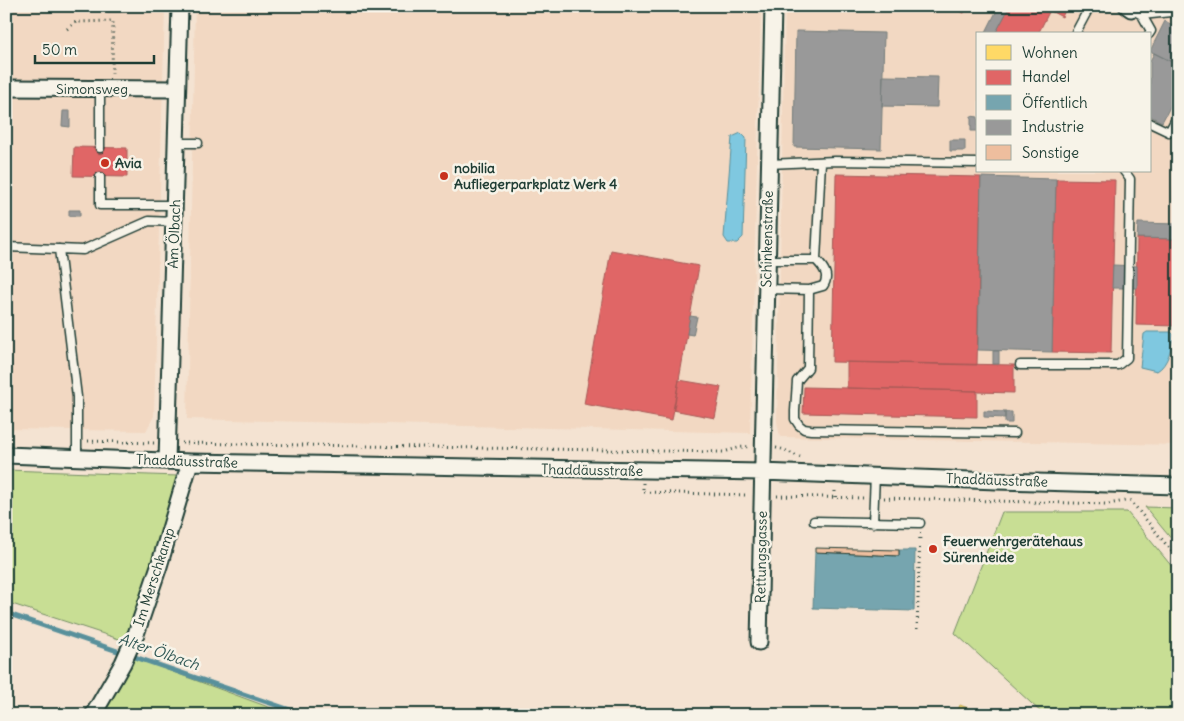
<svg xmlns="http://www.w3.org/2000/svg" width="1184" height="721" font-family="Delius,sans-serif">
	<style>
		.built { fill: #f2d8c2; fill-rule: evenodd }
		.green { fill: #c8de94; stroke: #748e64 }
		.water { fill: #7fc8e0; stroke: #59909b }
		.homes { fill: #ffd966; stroke: #bcaa57 }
		.shops { fill: #e06666; stroke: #a65a57 }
		.public { fill: #76a5af; stroke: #5c868a }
		.industry { fill: #999; stroke: #747d7b }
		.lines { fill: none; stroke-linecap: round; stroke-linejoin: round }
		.stream { stroke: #59909b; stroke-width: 5 }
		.building { fill: #eebe9e; stroke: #1f3d34 }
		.service-casing { stroke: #1f3d34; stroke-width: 11 }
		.minor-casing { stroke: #1f3d34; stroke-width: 19 }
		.path { stroke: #1f3d34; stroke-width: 3; stroke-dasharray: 1 4; stroke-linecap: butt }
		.service { stroke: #f7f3e8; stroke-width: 8 }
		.minor { stroke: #f7f3e8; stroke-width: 15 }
		.poi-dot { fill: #c8321e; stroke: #f7f3e8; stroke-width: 2 }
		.labels { text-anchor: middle; stroke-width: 5; stroke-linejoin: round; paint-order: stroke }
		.street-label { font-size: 14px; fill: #1f3d34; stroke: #f7f3e8 }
		.poi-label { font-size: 14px; font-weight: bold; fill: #1f3d34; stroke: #f7f3e8; text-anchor: start }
		.water-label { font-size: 15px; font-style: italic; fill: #325956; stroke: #f7f3e8 }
	</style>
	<rect width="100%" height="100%" fill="#f4e3d2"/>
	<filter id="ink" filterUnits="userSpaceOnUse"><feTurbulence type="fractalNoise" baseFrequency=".02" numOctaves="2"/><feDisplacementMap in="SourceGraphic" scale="10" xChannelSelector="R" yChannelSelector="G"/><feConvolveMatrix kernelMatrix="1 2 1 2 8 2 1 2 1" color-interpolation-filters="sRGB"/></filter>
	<g filter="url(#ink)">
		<!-- built -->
		<path class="built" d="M6,6H165L154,416L146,431L6,429Z
			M195,6H761L750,433L187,419Z
			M785,6H1178V445L780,437L777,422ZM978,34H1150V171H978Z"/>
		<!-- green -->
		<path class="green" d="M6,470L178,476L151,565L125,641L6,602Z
			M1145,507L1178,508V547Z
			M1002,512H1127L1178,574V715H1054L1049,710L1044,715L955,633Z
			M135,658L290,715H101Z"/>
		<!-- water -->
		<path class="water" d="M741,133L746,138L743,237L737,243H728L724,237L732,137Z
			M1147,332H1171L1173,334C1172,347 1168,365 1157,371L1140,367L1144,334Z"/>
		<!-- homes -->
		<path class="homes" d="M960,705L986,715H956Z"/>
		<!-- shops -->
		<path class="shops" d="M950,6H968L964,13Z
			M1010,6H1042L1050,10L1038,34H995Z
			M1045,6H1067L1062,17L1045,8Z
			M74,147L127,148V177L73,176Z
			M1175,166H1178V201L1174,200Z
			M836,174L981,177L977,365L832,362Z
			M1056,179L1115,180L1111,353L1052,352Z
			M1137,238L1178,239V326L1136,325Z
			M611,250L699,266L672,420L584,404Z
			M847,362L1014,365V393L977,392V391L847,388Z
			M679,380L721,387L715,418L673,410Z
			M804,387L977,391V417L803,413Z"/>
		<!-- public -->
		<path class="public" d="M899,550H915L914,611L813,608L815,552L899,556Z"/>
		<!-- industry -->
		<path class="industry" d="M107,6H121V12H107Z
			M999,6H1010L995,34H985Z
			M1165,21L1178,28V50L1172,62L1150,51Z
			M796,31L884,33L881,149L794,147Z
			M1178,50V92L1162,122L1150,116V61L1154,53L1172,62Z
			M883,76L938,77L937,107L882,106Z
			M63,111H70V127L62,126Z
			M971,116L978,117V131H971Z
			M950,140H965V151H950Z
			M981,177L1056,179L1052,352L978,350Z
			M69,210H80V216H69Z
			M1138,223L1178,224V239L1137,238Z
			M1113,265L1137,266V288H1112Z
			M690,316L697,317L693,335L687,334Z
			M993,351H999V364H993Z
			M984,411L1005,412V418L984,417Z
			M1005,412H1012V423H1005Z"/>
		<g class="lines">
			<!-- stream -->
			<path class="stream" d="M6,613L305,715"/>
		</g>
		<!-- building -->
		<path class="building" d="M815,548L899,550V556L815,552Z"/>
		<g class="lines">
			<defs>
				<path id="service" d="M1131,9L1142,15L1171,12L1178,16
					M1142,15L1151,31L1149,34
					M1075,34L1090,6
					M1150,123L1169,132L1178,115
					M176,143H198
					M100,148V89
					M769,164L835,161L978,163
					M100,177V205H175
					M6,247L83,250L149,221L175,222
					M59,249L77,397V458
					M767,260H816
					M766,289L809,290L823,286C830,276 824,268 816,260L821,162
					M809,290L808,368L797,381L795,411V419L799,425L804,429L811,430L1015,433
					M1020,365H1118L1127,358L1130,179L1124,171
					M814,521L920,523
					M873,523L875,475"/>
				<path id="minor" d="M1127,6L1131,9
					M6,88L177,89
					M6,455L190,462L762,472L997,481L1178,486
					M167,461L180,6
					M759,642L773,6
					M93,715L123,663L136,634L159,566L190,462"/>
			</defs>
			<!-- service casing -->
			<use href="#service" class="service-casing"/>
			<!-- minor casing -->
			<use href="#minor" class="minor-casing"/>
			<!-- path -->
			<path class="path" d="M67,29L76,22L113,21L112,73
				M88,441L154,443
				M182,443L723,452C733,450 740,446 750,447
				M776,448C786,449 791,454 800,457
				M643,483V492L748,495
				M777,496L863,498
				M835,497V488
				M884,498L1108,504L1125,501
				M1130,500L1178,559
				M917,629L920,533"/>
			<!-- service -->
			<use href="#service" class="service"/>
			<!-- minor -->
			<use href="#minor" class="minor"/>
		</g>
	</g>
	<!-- markers -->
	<g class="poi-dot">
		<circle cx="105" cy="163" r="5"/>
		<circle cx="444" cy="176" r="5"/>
		<circle cx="933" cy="549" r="5"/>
	</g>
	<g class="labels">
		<!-- street labels -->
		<g class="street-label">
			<text x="92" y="94">Simonsweg</text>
			<text transform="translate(174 234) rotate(-88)" y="5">Am Ölbach</text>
			<text transform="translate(767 239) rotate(-89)" y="5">Schinkenstraße</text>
			<text transform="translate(187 461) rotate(2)" y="5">Thaddäusstraße</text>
			<text transform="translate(592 470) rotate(1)" y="5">Thaddäusstraße</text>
			<text transform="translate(997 480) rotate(2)" y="5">Thaddäusstraße</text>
			<text transform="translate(761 557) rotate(-89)" y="5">Rettungsgasse</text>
			<text transform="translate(154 577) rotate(-72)" y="5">Im Merschkamp</text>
		</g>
		<!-- poi labels -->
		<g class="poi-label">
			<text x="115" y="168">Avia</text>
			<text x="454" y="173">nobilia<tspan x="454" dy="16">Aufliegerparkplatz Werk 4</tspan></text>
			<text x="943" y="546">Feuerwehrgerätehaus<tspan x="943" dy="16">Sürenheide</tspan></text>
		</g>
		<!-- water labels -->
		<g class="water-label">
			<text transform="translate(159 652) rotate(19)" y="5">Alter Ölbach</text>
		</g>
	</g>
	<!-- margin -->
	<rect width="1184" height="721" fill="none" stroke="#f7f3e8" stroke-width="25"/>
	<rect x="12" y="12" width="1159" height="696" fill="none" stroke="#1f3d34" stroke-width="2" filter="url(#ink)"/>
	<!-- legend -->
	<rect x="976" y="32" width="175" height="140" fill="#f7f3e8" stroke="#a1aaa0"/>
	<rect x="986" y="45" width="25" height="15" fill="#ffd966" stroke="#a1aaa0"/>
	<text x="1022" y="58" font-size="15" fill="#1f3d34">Wohnen</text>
	<rect x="986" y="70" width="25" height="15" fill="#e06666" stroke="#a1aaa0"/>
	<text x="1022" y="82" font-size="15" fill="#1f3d34">Handel</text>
	<rect x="986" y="95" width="25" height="15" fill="#76a5af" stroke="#a1aaa0"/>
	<text x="1022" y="108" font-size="15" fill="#1f3d34">Öffentlich</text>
	<rect x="986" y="120" width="25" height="15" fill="#999999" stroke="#a1aaa0"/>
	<text x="1022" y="132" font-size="15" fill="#1f3d34">Industrie</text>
	<rect x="986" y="145" width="25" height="15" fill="#eebe9e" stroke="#a1aaa0"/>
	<text x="1022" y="158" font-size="15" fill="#1f3d34">Sonstige</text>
	<!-- scale -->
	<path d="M35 55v8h119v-8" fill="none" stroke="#1f3d34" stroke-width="2.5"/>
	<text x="42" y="55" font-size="15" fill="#1f3d34" stroke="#f7f3e8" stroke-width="4" paint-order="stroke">50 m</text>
</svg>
